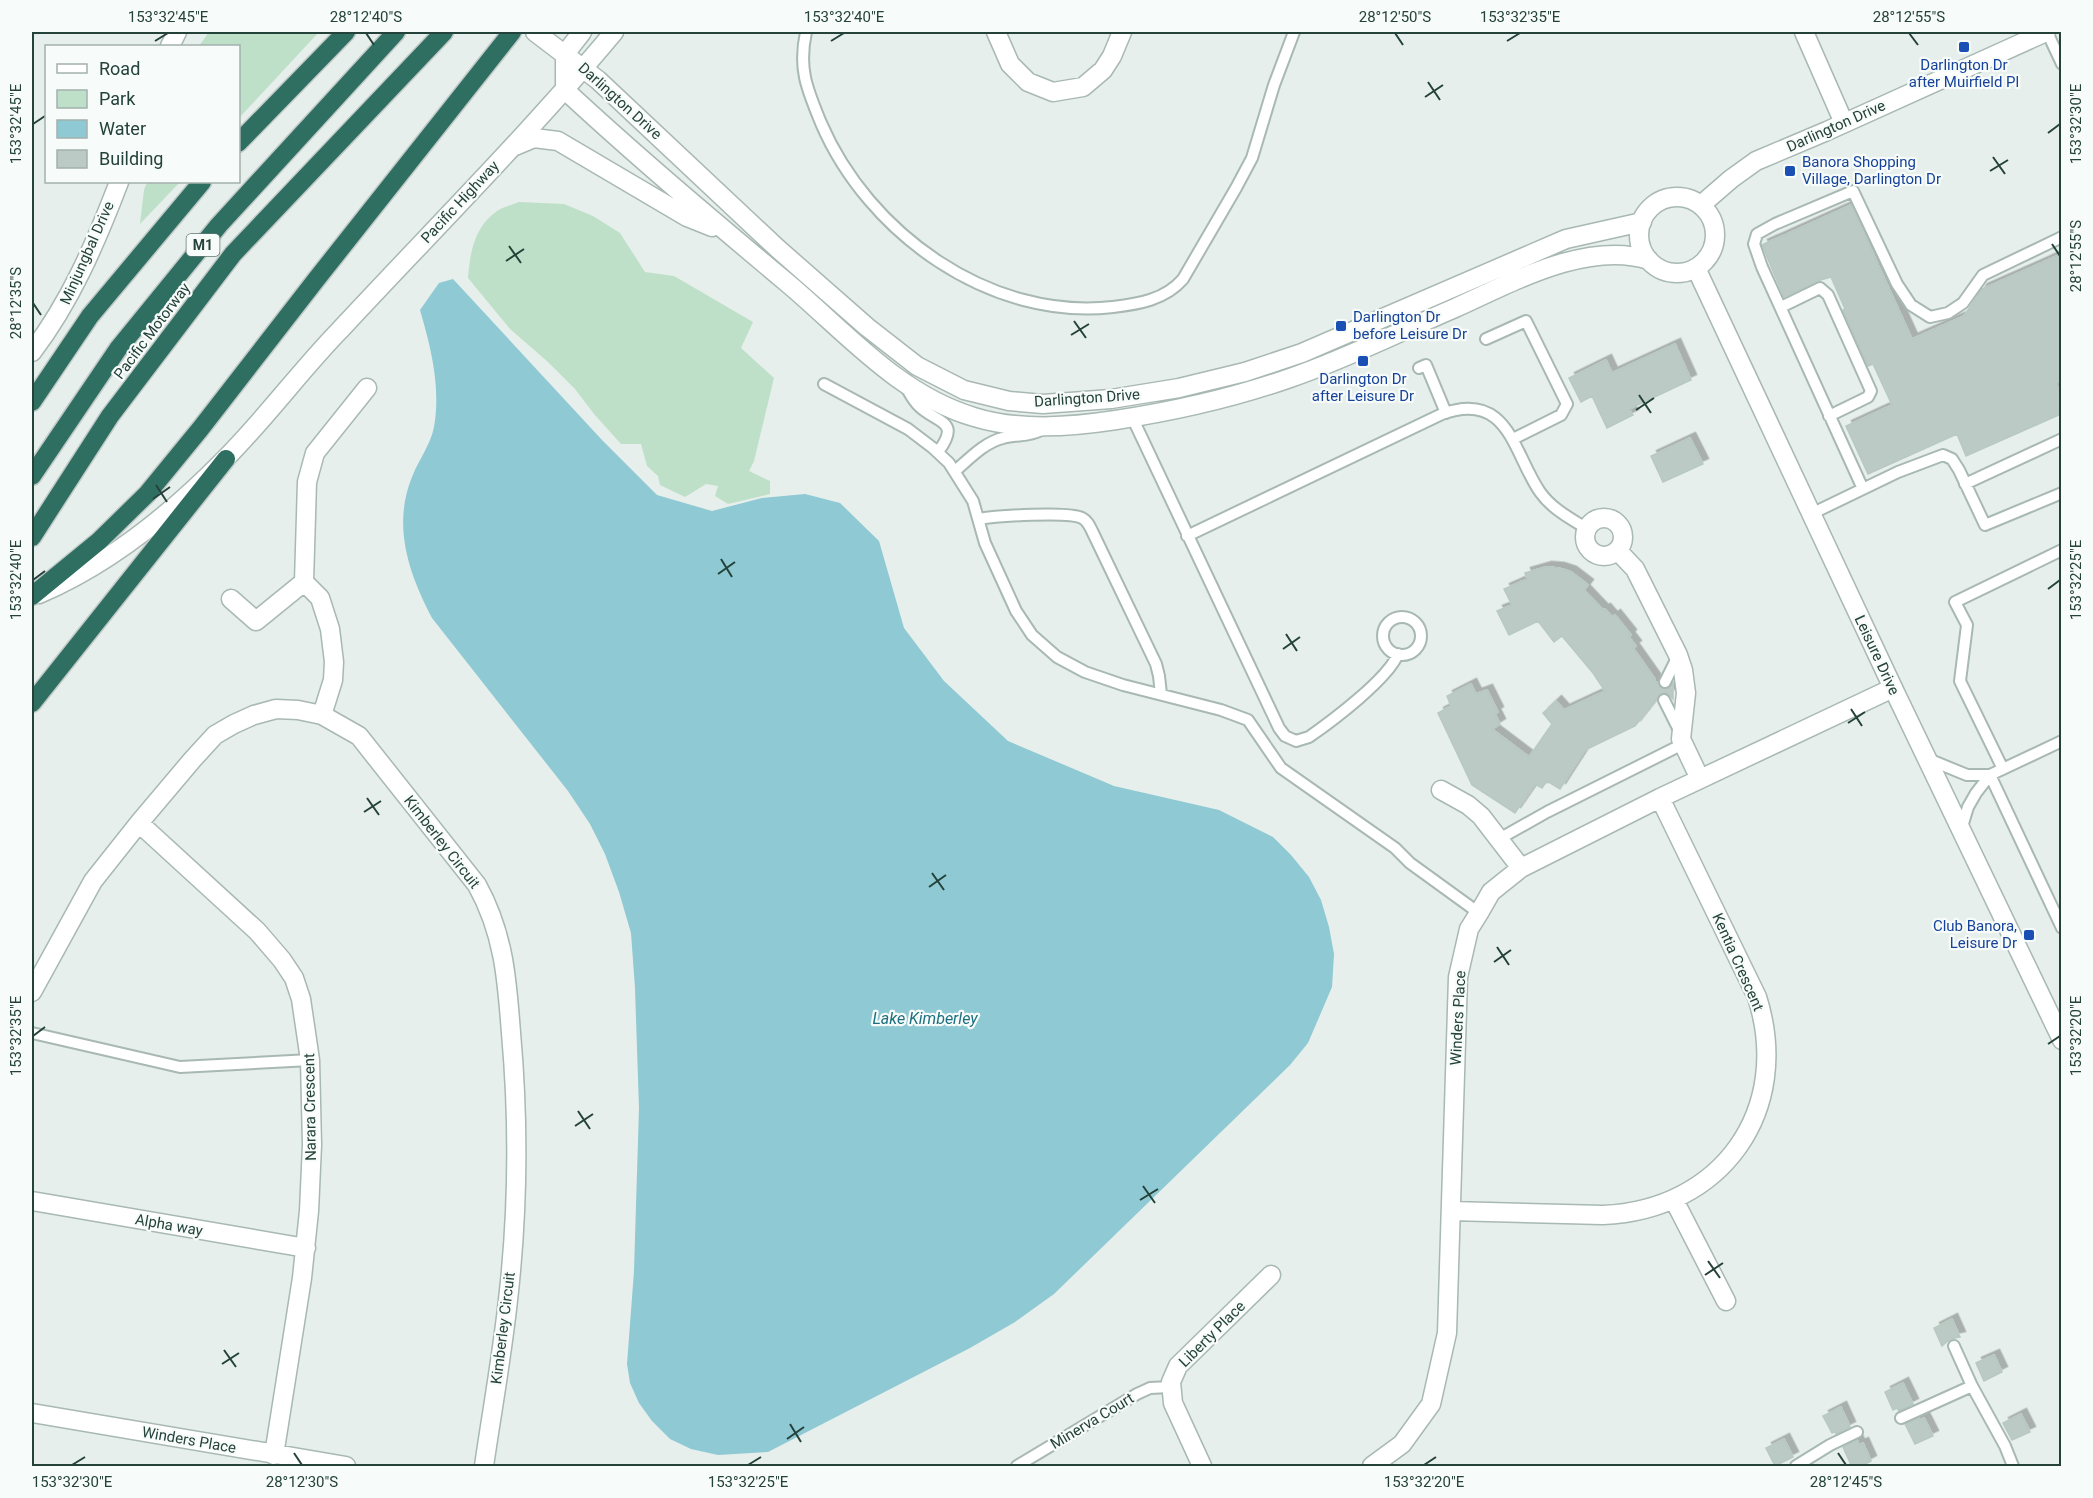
<svg xmlns="http://www.w3.org/2000/svg" width="2093" height="1498" font-family="Roboto,sans-serif">
	<style>
		.green { fill: #bfe0c8 }
		.water { fill: #8ec9d4 }
		.building { fill: #bbcac4; stroke: #b8c9c2; stroke-width: 1.5; filter: url(#shadow) }
		.lines { fill: none; stroke-linecap: round; stroke-linejoin: round }
		.service-casing { stroke: #a8b8b2; stroke-width: 14 }
		.minor-casing { stroke: #a8b8b2; stroke-width: 21 }
		.tertiary-casing { stroke: #a8b8b2; stroke-width: 21 }
		.motorway-casing { stroke: #c2cac8; stroke-width: 21 }
		.service { stroke: #fff; stroke-width: 10 }
		.minor { stroke: #fff; stroke-width: 18 }
		.tertiary { stroke: #fff; stroke-width: 18 }
		.motorway { stroke: #2f6f62; stroke-width: 18 }
		.ticks { fill: none; stroke: #24423a; stroke-width: 2 }
		.transit-dot { fill: #1a4fb4; stroke: #f7fbf9; stroke-width: 2 }
		.labels { text-anchor: middle; stroke-width: 4.5; stroke-linejoin: round; paint-order: stroke }
		.shield { fill: #f7fbf9; stroke: #637a73; stroke-width: 1.5 }
		.shield-label { font-size: 14px; font-weight: bold; fill: #24423a }
		.transit-label { font-size: 15px; fill: #164399; stroke: #f7fbf9 }
		.street-label { font-size: 15px; fill: #24423a; stroke: #f7fbf9 }
		.water-label { font-size: 16px; font-style: italic; fill: #1c6f80; stroke: #f7fbf9 }
		.neatline { fill: none; stroke: #24423a; stroke-width: 2 }
		.ticks-label { font-size: 15px; text-anchor: middle; fill: #24423a }
	</style>
	<defs>
		<filter id="shadow"><feDropShadow dx="5.5" dy="-5.5" stdDeviation="0" flood-color="#0004"/></filter>
	</defs>
	<rect width="100%" height="100%" fill="#e6efeb"/>
	<!-- green -->
	<path class="green" d="M209,32H319L239,118L238,46H199Z
		M147,182H180L140,224L144,190Z
		M519,202L564,204L593,216L620,233L645,272L674,276L753,322L741,348L774,378L754,461L749,471L770,481V494L728,504L715,496L718,486L706,484L685,497L660,485L658,476L647,466L641,444H621L594,414L575,389L548,362L510,329L468,278C470,253 474,227 497,211C503,207 512,205 519,202Z"/>
	<!-- water -->
	<path class="water" d="M453,279L602,440L657,495L712,511L762,498L805,494L840,503L879,541L904,628L944,681L1008,741L1114,786L1219,810L1273,837L1291,855L1309,877L1321,900L1329,927L1334,954L1332,987L1308,1043L1290,1065L1054,1294L1015,1322L970,1348L768,1452L718,1455L691,1449L670,1439L652,1421L639,1403L630,1383L627,1364L634,1271L639,1108L635,988L631,933L619,892L605,854L590,824L568,791L432,618C409,574 392,526 412,477C418,461 431,444 434,427C441,387 431,348 420,310L439,283Z"/>
	<!-- building -->
	<path class="building" d="M1851,205L1912,339L1964,316L1982,289L2061,254V381L2056,383L2061,396V414L1966,456L1957,434L1868,474L1846,426L1892,405L1873,364L1868,366L1843,310L1845,309L1831,277L1817,281L1784,297L1762,245Z
		M1675,344L1691,380L1629,409L1633,415L1607,428L1592,396L1581,402L1569,378L1606,360L1612,373Z
		M1690,438L1703,464L1663,482L1651,456Z
		M1546,567L1559,568L1571,572L1588,585L1584,590L1603,610L1605,609L1612,617L1615,615L1631,635L1629,637L1636,646L1633,648L1655,679L1654,682H1658L1659,687L1665,689L1670,688L1673,682V699L1668,693L1660,694L1635,726L1585,750L1560,789L1547,781L1542,788L1535,784L1515,813L1472,785L1438,713L1451,706L1447,696L1471,684L1476,694L1487,690L1498,712L1495,714L1500,724L1492,729L1529,757L1552,724L1543,713L1556,701L1564,710L1605,691L1593,673L1562,636L1554,642L1538,621L1509,635L1497,611L1512,605L1504,589L1527,579L1525,573Z
		M1952,1319L1960,1337L1950,1339L1942,1346L1934,1328Z
		M1994,1355L2002,1372L1984,1381L1976,1363Z
		M1903,1383L1913,1404L1899,1411L1897,1408L1893,1410L1885,1392Z
		M1841,1407L1850,1427L1836,1434V1432L1832,1433L1823,1416Z
		M2021,1414L2030,1432L2012,1440L2003,1423Z
		M1919,1418L1920,1420L1924,1418L1933,1436L1915,1444L1905,1424Z
		M1784,1439L1793,1457L1775,1466L1766,1448Z
		M1857,1440L1859,1445L1863,1443L1871,1461L1860,1467H1852L1843,1447Z"/>
	<g class="lines">
		<defs>
			<path id="service" d="M806,32C798,69 807,89 821,123C868,233 990,321 1113,307C1138,304 1165,300 1183,279L1236,188L1252,158L1274,85L1294,32
				M2047,32L2062,64
				M1781,307L1820,288L1828,295L1871,391L1868,397L1829,416
				M1486,339L1526,321L1567,404L1561,415L1513,439
				M1419,368L1426,365L1446,413
				M824,384L908,429L933,448L949,463L973,501L985,543L1016,611L1032,635L1057,657L1085,672L1123,685L1221,710L1248,720L1281,768L1395,848L1410,863L1479,913
				M906,387C910,394 914,402 920,407C939,424 961,421 938,452
				M1132,417L1279,728L1285,736L1296,741L1309,737C1332,721 1388,679 1398,654
				M955,471C969,459 985,442 1003,438C1017,434 1028,437 1041,430
				M1965,484L2062,439
				M1863,489L1762,267L1754,244L1757,234L1775,224L1853,191L1897,284L1911,305L1930,317L1948,313L1963,303L1983,275L2062,237
				M1811,514L1898,472L1943,455L1952,459L1959,470L1985,525L2062,493
				M979,519C996,516 1069,511 1082,518C1088,521 1090,527 1093,533L1156,664L1159,676L1161,694
				M1187,536L1442,414C1509,390 1513,453 1540,492C1552,509 1570,518 1587,529
				M1383 636a19 19 0 1 1 38 0a19 19 0 1 1-38 0Z
				M1665,682L1678,656
				M1664,700L1679,730
				M1928,759L1967,775H1990
				M2003,769L1960,681L1967,625L1955,602L2062,550
				M1990,775L2062,928
				M1961,830L1968,807L1976,793L1990,775L2062,741
				M1499,839L1547,812L1683,744
				M32,1033L180,1067L310,1060
				M1954,1346L1972,1386L2005,1446L2013,1466
				M1901,1418L1972,1386
				M1017,1466L1137,1394L1150,1388L1170,1387
				M1796,1466L1830,1445L1857,1432"/>
			<path id="minor" d="M996,32L1010,64L1028,82L1053,92L1083,87L1103,70L1112,56L1122,32
				M1804,32L1844,123
				M1585 537a19 19 0 1 1 38 0a19 19 0 1 1-38 0Z
				M1618,551L1635,569L1678,655L1683,670L1686,693L1681,739L1700,779
				M304,582L307,482L315,453L367,388
				M231,599L256,621L304,582L320,598L330,629L334,662L333,680L322,715
				M1441,790L1468,805L1481,816L1521,868
				M139,823L257,931L282,960L294,978L301,999L310,1060L312,1145L309,1211L302,1278L274,1455
				M32,992L93,881L139,823L193,759L215,735L234,724L254,715L276,709L298,710L322,715L359,736L477,885C504,934 507,979 511,1033C519,1122 518,1212 508,1300C502,1356 492,1411 484,1466
				M1674,1200L1726,1301
				M32,1201L306,1248
				M1451,1211L1603,1215C1722,1210 1793,1110 1757,997L1660,798
				M32,1413L346,1466
				M1202,1466L1173,1403L1171,1382L1178,1366L1271,1275
				M1372,1466L1402,1444L1431,1404L1447,1333L1458,977L1469,929L1479,913L1491,892L1521,868L1660,798L1893,688"/>
			<path id="tertiary" d="M535,32L598,80L777,248L867,327L917,366L964,390L1009,401L1043,404L1111,399L1179,388L1245,372L1302,353L1566,239L1642,222
				M170,46L177,32
				M565,54V90C636,156 711,219 785,281C845,331 897,394 974,417C1019,431 1070,427 1116,420C1175,411 1233,398 1290,378C1346,359 1401,331 1455,308C1511,283 1587,240 1649,260
				M565,54L582,32
				M515,146L534,138L558,141L687,217L712,227
				M1639 235a38 38 0 1 1 76 0a38 38 0 1 1-76 0Z
				M1701,205L1731,179L1756,161L1827,131L2046,32
				M1696,268L1893,688L2062,1040
				M32,352C71,301 96,242 119,182
				M39,594C110,564 171,514 225,459C266,418 300,371 340,330C432,231 528,135 614,32"/>
			<path id="motorway" d="M238,143L346,32
				M32,402L90,316L202,182
				M32,476L118,349L219,225L396,32
				M32,537L110,416L233,254L444,32
				M32,596L99,541L147,494L201,428L315,281L512,32
				M32,703L226,459"/>
		</defs>
		<!-- service casing -->
		<use href="#service" class="service-casing"/>
		<!-- minor casing -->
		<use href="#minor" class="minor-casing"/>
		<!-- tertiary casing -->
		<use href="#tertiary" class="tertiary-casing"/>
		<!-- motorway casing -->
		<use href="#motorway" class="motorway-casing"/>
		<!-- service -->
		<use href="#service" class="service"/>
		<!-- minor -->
		<use href="#minor" class="minor"/>
		<!-- tertiary -->
		<use href="#tertiary" class="tertiary"/>
		<!-- motorway -->
		<use href="#motorway" class="motorway"/>
	</g>
	<!-- ticks -->
	<path class="ticks" d="M366,33L374,45M1395,33L1403,45M1909,33L1918,45M155,41L168,33M831,41L844,33M1507,41L1520,33M1428,82L1440,100M1425,97L1443,85M33,124L45,116M2048,133L2060,124M1993,157L2005,174M1990,171L2008,160M2052,244L2060,256M509,246L521,263M506,261L524,249M33,303L41,315M1074,321L1086,338M1071,335L1089,324M1639,395L1651,413M1636,410L1654,398M156,485L167,502M153,499L170,487M721,559L732,577M718,574L735,562M33,580L45,571M2048,589L2060,580M1286,634L1297,651M1283,649L1300,637M1851,709L1862,726M1848,723L1865,712M367,798L379,815M364,812L381,801M932,873L944,890M929,887L946,875M1497,947L1509,965M1494,962L1511,950M33,1036L45,1027M2048,1044L2060,1036M578,1111L590,1129M575,1126L593,1114M1143,1186L1155,1203M1140,1200L1158,1189M1708,1261L1720,1278M1705,1275L1723,1263M224,1350L236,1367M222,1364L239,1353M790,1424L801,1442M787,1439L804,1427M294,1453L302,1465M1838,1453L1846,1465M72,1465L85,1457M748,1465L761,1457M1424,1465L1436,1457"/>
	<!-- markers -->
	<g class="transit-dot">
		<rect x="1958" y="41" width="12" height="12" rx="3"/>
		<rect x="1784" y="165" width="12" height="12" rx="3"/>
		<rect x="1335" y="320" width="12" height="12" rx="3"/>
		<rect x="1357" y="355" width="12" height="12" rx="3"/>
		<rect x="2023" y="929" width="12" height="12" rx="3"/>
	</g>
	<g class="labels">
		<!-- shield labels -->
		<rect class="shield" x="186.5" y="234" width="33" height="22" rx="4.5"/>
		<g class="shield-label">
			<text x="203" y="250">M1</text>
		</g>
		<!-- transit labels -->
		<g class="transit-label">
			<text x="1964" y="70">Darlington Dr<tspan x="1964" dy="17">after Muirfield Pl</tspan></text>
			<text x="1802" y="167" text-anchor="start">Banora Shopping<tspan x="1802" dy="17">Village, Darlington Dr</tspan></text>
			<text x="1353" y="322" text-anchor="start">Darlington Dr<tspan x="1353" dy="17">before Leisure Dr</tspan></text>
			<text x="1363" y="384">Darlington Dr<tspan x="1363" dy="17">after Leisure Dr</tspan></text>
			<text x="2017" y="931" text-anchor="end">Club Banora,<tspan x="2017" dy="17">Leisure Dr</tspan></text>
		</g>
		<!-- street labels -->
		<g class="street-label">
			<text transform="translate(620 101) rotate(42)" y="5">Darlington Drive</text>
			<text transform="translate(1836 126) rotate(-24)" y="5">Darlington Drive</text>
			<text transform="translate(460 202) rotate(-47)" y="5">Pacific Highway</text>
			<text transform="translate(87 253) rotate(-66)" y="5">Minjungbal Drive</text>
			<text transform="translate(152 331) rotate(-53)" y="5">Pacific Motorway</text>
			<text transform="translate(1087 398) rotate(-4)" y="5">Darlington Drive</text>
			<text transform="translate(1877 655) rotate(65)" y="5">Leisure Drive</text>
			<text transform="translate(442 842) rotate(52)" y="5">Kimberley Circuit</text>
			<text transform="translate(1738 962) rotate(66)" y="5">Kentia Crescent</text>
			<text transform="translate(1458 1018) rotate(-87)" y="5">Winders Place</text>
			<text transform="translate(310 1107) rotate(-91)" y="5">Narara Crescent</text>
			<text transform="translate(169 1225) rotate(10)" y="5">Alpha way</text>
			<text transform="translate(503 1328) rotate(-83)" y="5">Kimberley Circuit</text>
			<text transform="translate(1212 1334) rotate(-45)" y="5">Liberty Place</text>
			<text transform="translate(1092 1421) rotate(-31)" y="5">Minerva Court</text>
			<text transform="translate(189 1440) rotate(10)" y="5">Winders Place</text>
		</g>
		<!-- water labels -->
		<g class="water-label">
			<text x="925" y="1024">Lake Kimberley</text>
		</g>
	</g>
	<!-- border -->
	<rect width="2093" height="1498" fill="none" stroke="#f7fbf9" stroke-width="66"/>
	<!-- legend -->
	<rect x="45" y="45" width="195" height="138" fill="#f7fbf9" stroke="#a3b1ad" stroke-width="1.5"/>
	<rect x="57" y="64" width="30" height="9" fill="#ffffff" stroke="#a3b1ad" stroke-width="1.5"/>
	<text x="99" y="75" font-size="18" fill="#24423a">Road</text>
	<rect x="57" y="90" width="30" height="18" fill="#bfe0c8" stroke="#a3b1ad" stroke-width="1.5"/>
	<text x="99" y="105" font-size="18" fill="#24423a">Park</text>
	<rect x="57" y="120" width="30" height="18" fill="#8ec9d4" stroke="#a3b1ad" stroke-width="1.5"/>
	<text x="99" y="135" font-size="18" fill="#24423a">Water</text>
	<rect x="57" y="150" width="30" height="18" fill="#bbcac4" stroke="#a3b1ad" stroke-width="1.5"/>
	<text x="99" y="165" font-size="18" fill="#24423a">Building</text>
	<rect x="33" y="33" width="2027" height="1432" class="neatline"/>
	<g class="ticks-label">
		<text x="168" y="22">153°32'45"E</text>
		<text x="366" y="22">28°12'40"S</text>
		<text x="844" y="22">153°32'40"E</text>
		<text x="1395" y="22">28°12'50"S</text>
		<text x="1520" y="22">153°32'35"E</text>
		<text x="1909" y="22">28°12'55"S</text>
		<text transform="translate(16 124) rotate(-90)" y="5">153°32'45"E</text>
		<text transform="translate(2076 124) rotate(-90)" y="5">153°32'30"E</text>
		<text transform="translate(2076 256) rotate(-90)" y="5">28°12'55"S</text>
		<text transform="translate(16 303) rotate(-90)" y="5">28°12'35"S</text>
		<text transform="translate(16 580) rotate(-90)" y="5">153°32'40"E</text>
		<text transform="translate(2076 580) rotate(-90)" y="5">153°32'25"E</text>
		<text transform="translate(16 1036) rotate(-90)" y="5">153°32'35"E</text>
		<text transform="translate(2076 1036) rotate(-90)" y="5">153°32'20"E</text>
		<text x="72" y="1487">153°32'30"E</text>
		<text x="302" y="1487">28°12'30"S</text>
		<text x="748" y="1487">153°32'25"E</text>
		<text x="1424" y="1487">153°32'20"E</text>
		<text x="1846" y="1487">28°12'45"S</text>
	</g>
</svg>
